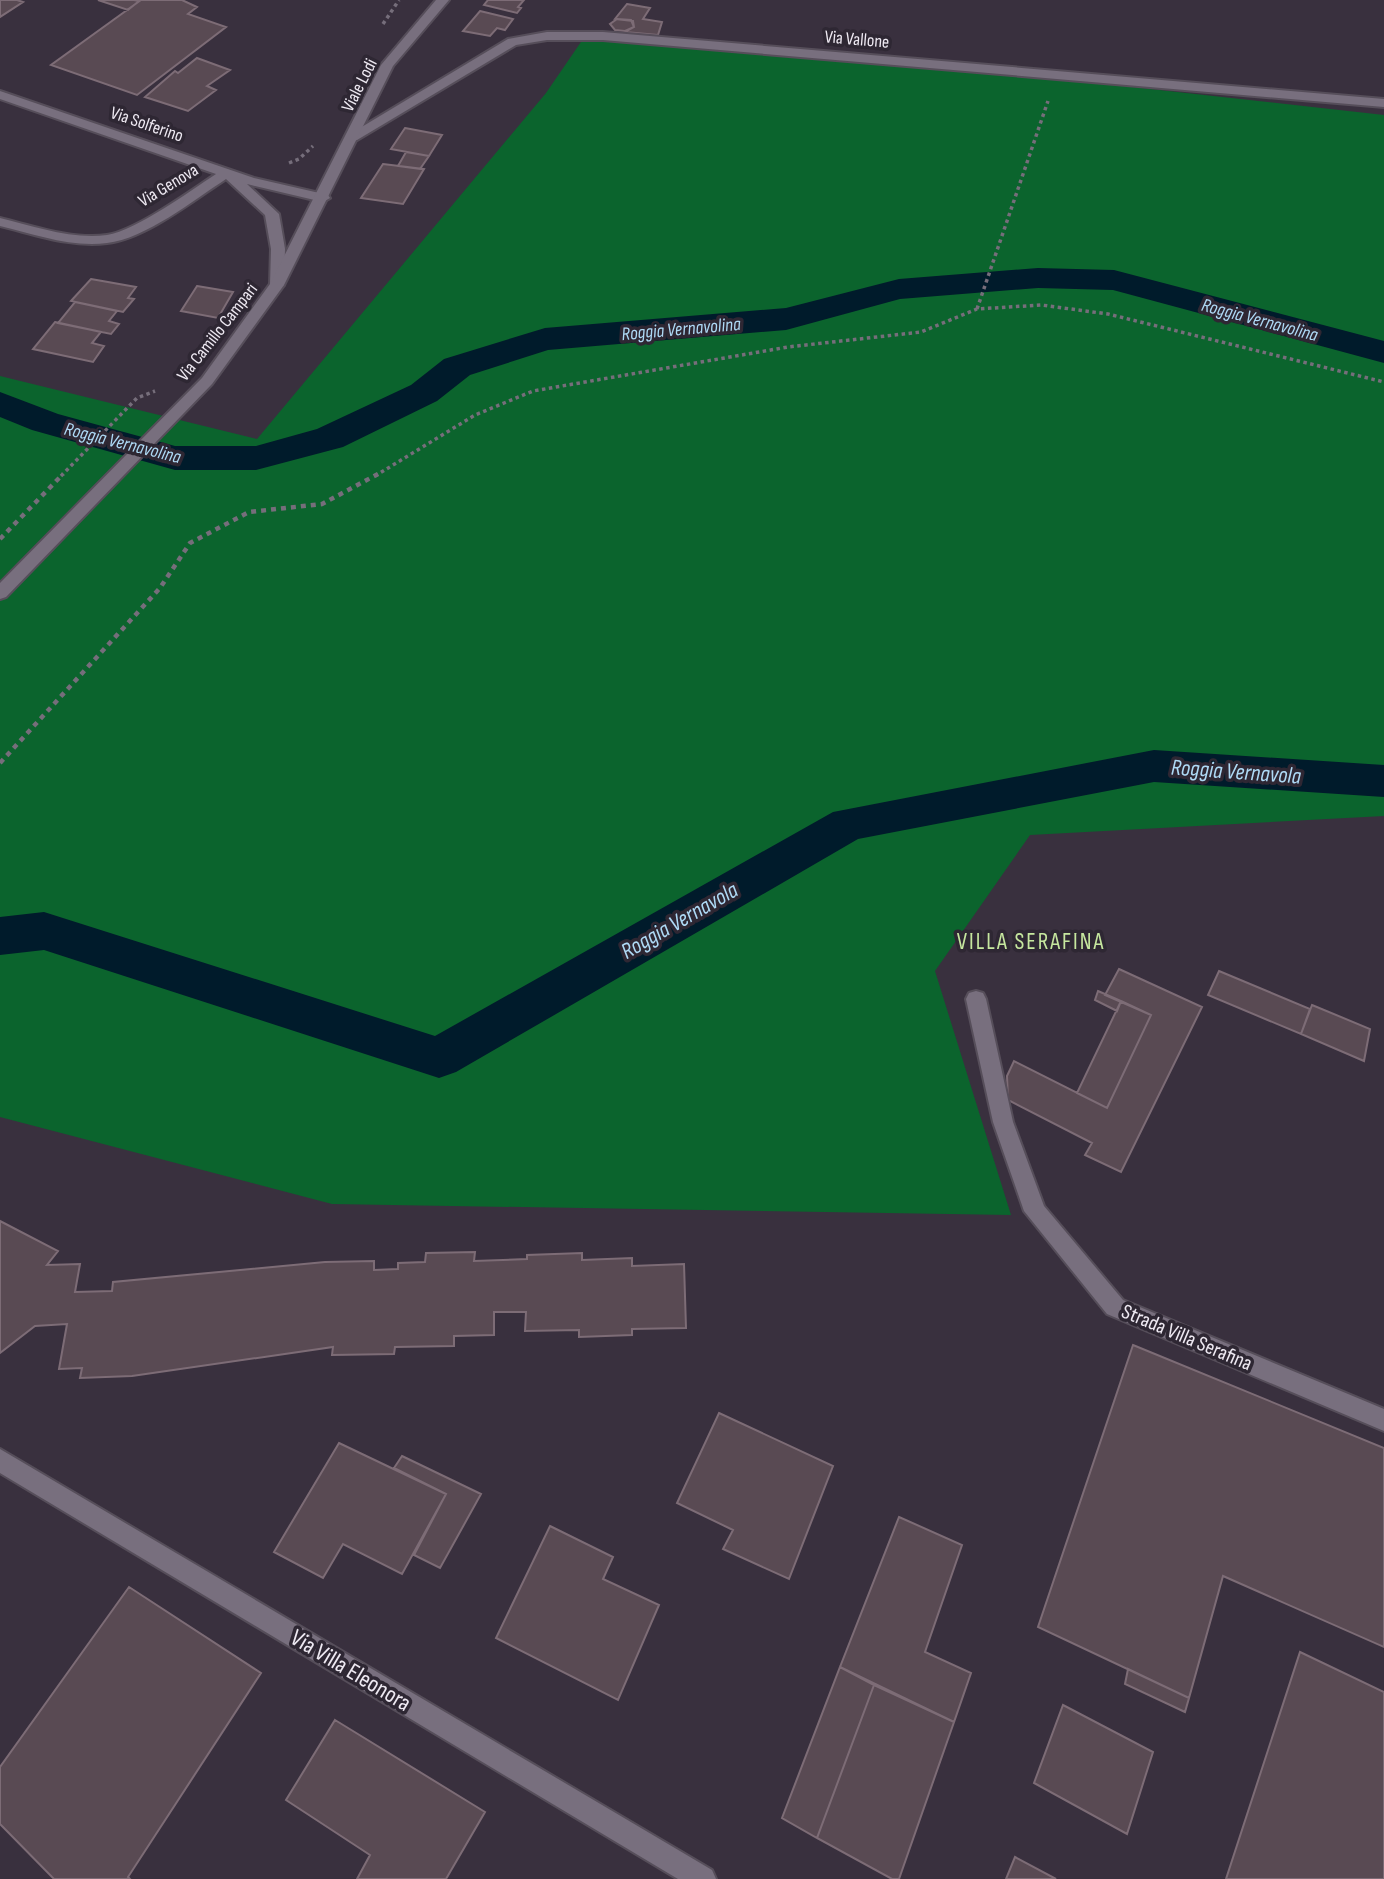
<svg xmlns="http://www.w3.org/2000/svg" width="1384" height="1879" font-family="'Sofia Sans Condensed',sans-serif">
	<style>
		.green { fill: #0b642d }
		.lines { fill: none; stroke-linecap: round; stroke-linejoin: round }
		.canal { fill: #001b2b; fill-rule: evenodd }
		.building { fill: #594a53; stroke: #7d6c76; stroke-width: 2 }
		.minor-casing { stroke: #564e5a; stroke-width: 4 }
		.tertiary-casing { stroke: #564e5a; stroke-width: 4 }
		.path-far1 { stroke: #766e7b; stroke-width: 3.5; stroke-dasharray: 3.5 3.5; stroke-linecap: butt }
		.path { stroke: #766e7b; stroke-width: 4.5; stroke-dasharray: 5 5; stroke-linecap: butt }
		.minor { fill: #786f7e; fill-rule: evenodd }
		.tertiary { fill: #786f7e; fill-rule: evenodd }
		.labels { text-anchor: middle; stroke-width: 7; stroke-linejoin: round; paint-order: stroke }
		.far-street-label { font-size: 18px; fill: #eee9f2; stroke: #2e2733 }
		.far-water-label { font-size: 19px; font-style: italic; fill: #aed9f5; stroke: #2e2733 }
		.street-label { font-size: 21px; fill: #eee9f2; stroke: #2e2733 }
		.water-label { font-size: 23px; font-style: italic; fill: #aed9f5; stroke: #2e2733 }
		.neighbourhood-label { font-size: 23px; letter-spacing: 2px; fill: #c6e79f; stroke: #2e2733 }
		.near-street-label { font-size: 24px; fill: #eee9f2; stroke: #2e2733 }
	</style>
	<rect width="100%" height="100%" fill="#39303e"/>
	<!-- green -->
	<path class="green" d="M583,39L1069,80L1384,115V816L1030,835L935,971L1011,1215L332,1204L0,1117V376L257,439L546,93Z"/>
	<g class="lines">
		<!-- canal -->
		<path class="canal" d="M1038,268L1114,270L1384,341V363L1113,290L1038,288L900,299L786,330L548,350L470,375L437,401L343,447L256,470H175L32,430L0,417V392L58,414L175,446H256L317,429L411,385L444,359L545,328L786,308L899,279Z
			M1154,750L1384,765V797L1154,782L858,839L456,1072L439,1078L44,950L0,955V917L44,912L435,1036L833,812Z"/>
	</g>
	<!-- building -->
	<path class="building" d="M0,0H17L23,2L0,17Z
		M98,0H134L139,1L128,10Z
		M141,0H182L197,7L188,14L226,27L137,95L51,65Z
		M488,0H524L518,7L521,8L517,13L484,5Z
		M627,4L650,8L643,19L662,22L658,35L625,32L634,27L633,21L615,19Z
		M480,11L513,19L505,30L497,28L490,36L463,31Z
		M617,19L631,20L634,27L625,31L615,30L610,24Z
		M197,58L230,70L207,86L216,90L188,111L145,97L175,71L178,73Z
		M405,128L442,135L429,156L391,149Z
		M406,152L429,156L420,169L398,166Z
		M383,164L424,169L403,204L361,198Z
		M91,279L136,287L128,298L134,299L123,312L71,301Z
		M197,286L233,292L218,318L181,311Z
		M75,302L117,311L109,321L119,324L111,334L58,323Z
		M55,322L101,332L92,343L104,346L93,362L33,349Z
		M1119,969L1202,1007L1121,1172L1085,1155L1092,1143L1008,1100L1007,1076L1014,1061L1107,1108L1151,1015L1105,995Z
		M1219,971L1310,1009L1301,1034L1208,995Z
		M1098,991L1121,1001L1117,1011L1095,1000Z
		M1121,1001L1151,1015L1107,1108L1077,1093Z
		M1312,1005L1370,1029L1364,1061L1301,1034Z
		M0,1221L58,1251L47,1265L80,1264L75,1292L112,1291L113,1282L325,1262L374,1261V1270L398,1269V1263L425,1262L426,1253L475,1252L474,1261L527,1259V1255L582,1253V1260L632,1258V1266L684,1264L686,1328L632,1329V1335L579,1337V1330L525,1331L526,1312H494V1335L454,1336V1346L395,1347L394,1354L332,1355L333,1347L132,1376L80,1378L82,1368L59,1369L67,1324L35,1326L0,1353Z
		M1133,1345L1384,1448V1647L1223,1576L1189,1698L1038,1627Z
		M719,1413L833,1466L789,1579L723,1549L733,1530L677,1503Z
		M339,1443L446,1494L402,1574L343,1544L323,1578L274,1552Z
		M402,1456L481,1494L440,1568L414,1555L446,1494L394,1468Z
		M899,1517L962,1545L925,1652L971,1673L954,1722L840,1667Z
		M550,1526L613,1557L603,1579L659,1605L618,1700L496,1638Z
		M129,1587L261,1673L128,1877L130,1879H54L0,1824V1767Z
		M1300,1652L1384,1692V1879H1226Z
		M840,1667L874,1685L817,1838L782,1818Z
		M1128,1669L1189,1698L1185,1712L1125,1684Z
		M874,1685L954,1722L899,1879H892L817,1838Z
		M1063,1705L1153,1752L1127,1834L1034,1783Z
		M335,1720L485,1812L446,1879H357L370,1855L286,1800Z
		M1015,1857L1056,1879H1006Z"/>
	<g class="lines">
		<defs>
			<path id="minor" d="M547,32H603L1384,99V107L603,40H547L516,45L357,140L352,141L345,137L508,39Z
				M0,91L254,178L328,195L330,198L323,202L247,184L279,214L285,249L284,285L277,289L270,285L271,249L265,215L226,179C194,200 145,239 107,243C72,248 34,234 0,226V218C33,226 73,240 107,235C137,230 190,191 216,174L0,99Z
				M976,991L983,993L986,999L1013,1122L1044,1206L1123,1300L1384,1409V1431L1107,1314L1024,1211L993,1122L966,999L969,993Z
				M0,1449L712,1870L716,1879H678L0,1473Z"/>
			<path id="tertiary" d="M436,0H449L393,66L284,285L212,384L6,597L0,599V583L202,378L270,284L381,65Z"/>
		</defs>
		<!-- minor casing -->
		<use href="#minor" class="minor-casing"/>
		<!-- tertiary casing -->
		<use href="#tertiary" class="tertiary-casing"/>
		<!-- path-far1 -->
		<path class="path-far1" d="M383,24L399,0
			M289,163L299,159L313,146
			M977,309L1048,101
			M61,476L137,398L155,391
			M375,476L475,415L533,391L788,347L921,332L977,309L1041,305L1108,314L1384,382"/>
		<!-- path -->
		<path class="path" d="M0,539L63,474
			M0,763L160,588L190,543L249,512L322,504L378,474"/>
		<!-- minor -->
		<use href="#minor" class="minor"/>
		<!-- tertiary -->
		<use href="#tertiary" class="tertiary"/>
	</g>
	<g class="labels">
		<!-- far-street labels -->
		<g class="far-street-label">
			<text transform="translate(857 39) rotate(5)" y="6">Via Vallone</text>
			<text transform="translate(359 85) rotate(-63)" y="6">Viale Lodi</text>
			<text transform="translate(147 124) rotate(19)" y="6">Via Solferino</text>
			<text transform="translate(168 185) rotate(-31)" y="6">Via Genova</text>
			<text transform="translate(217 332) rotate(-52)" y="6">Via Camillo Campari</text>
		</g>
		<!-- far-water labels -->
		<g class="far-water-label">
			<text transform="translate(1260 319) rotate(15)" y="7">Roggia Vernavolina</text>
			<text transform="translate(681 328) rotate(-5)" y="7">Roggia Vernavolina</text>
			<text transform="translate(123 442) rotate(14)" y="7">Roggia Vernavolina</text>
		</g>
		<!-- street labels -->
		<g class="street-label">
			<text transform="translate(1187 1337) rotate(23)" y="7">Strada Villa Serafina</text>
		</g>
		<!-- water labels -->
		<g class="water-label">
			<text transform="translate(1236 771) rotate(4)" y="8">Roggia Vernavola</text>
			<text transform="translate(679 920) rotate(-30)" y="8">Roggia Vernavola</text>
		</g>
		<!-- neighbourhood labels -->
		<g class="neighbourhood-label">
			<text x="1031" y="949">VILLA SERAFINA</text>
		</g>
		<!-- near-street labels -->
		<g class="near-street-label">
			<text transform="translate(351 1670) rotate(31)" y="8">Via Villa Eleonora</text>
		</g>
	</g>
</svg>
